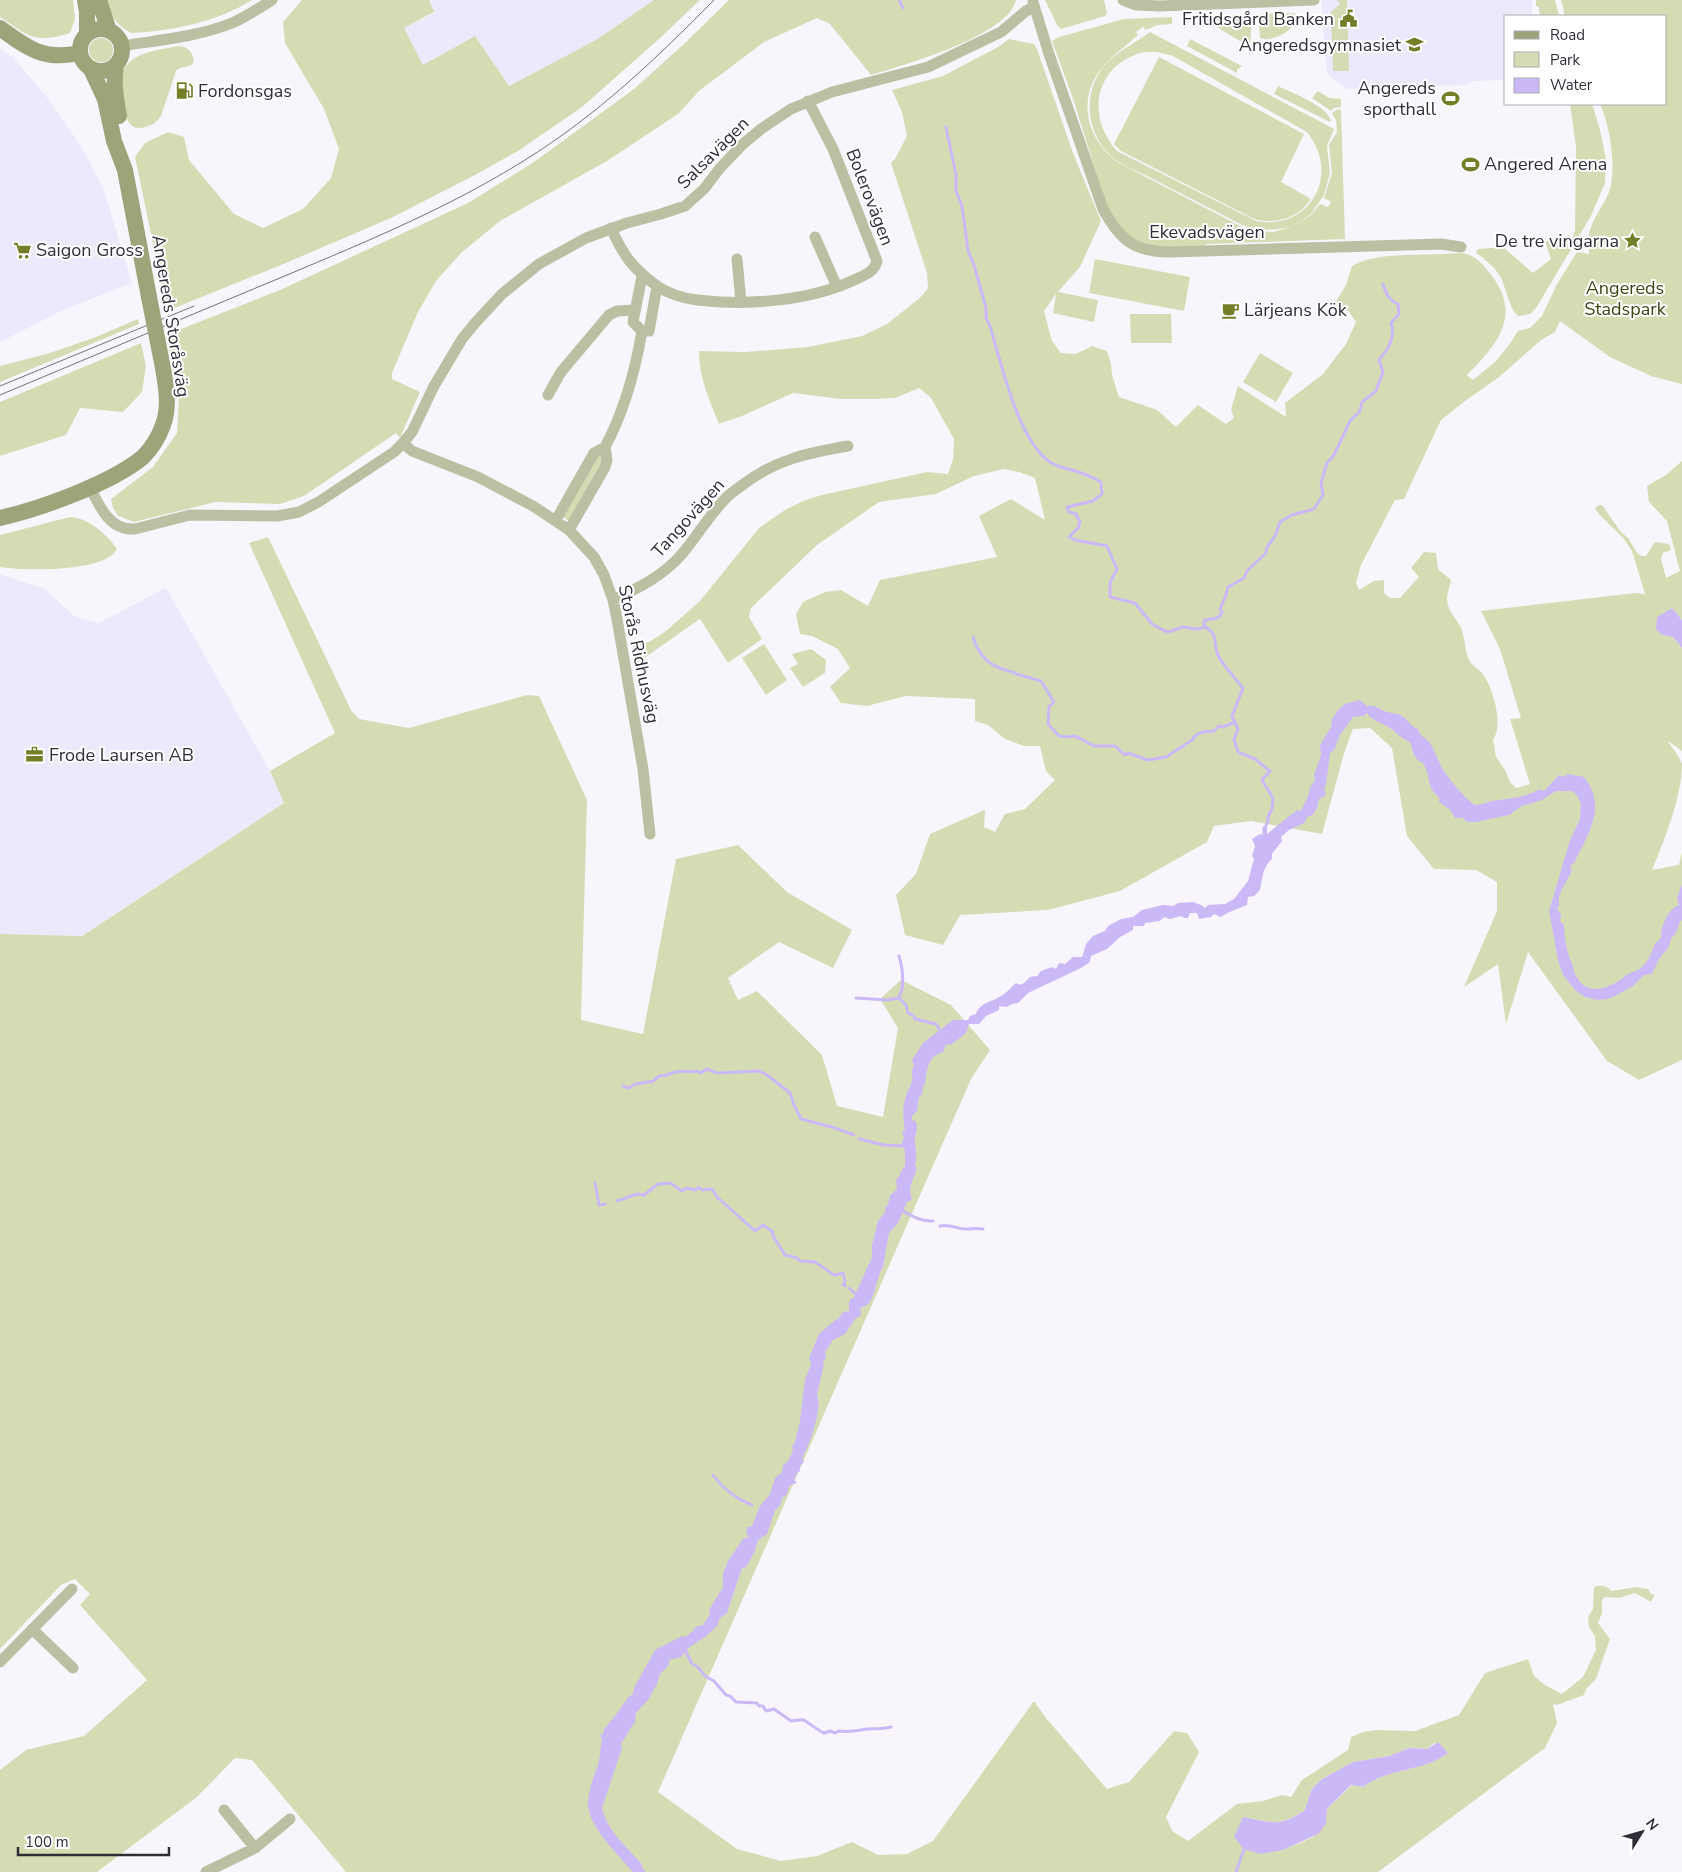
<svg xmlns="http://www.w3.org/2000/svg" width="1682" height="1872" font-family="'Nunito Sans',sans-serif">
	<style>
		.built { fill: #ede8fc }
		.green { fill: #d5dcb4; fill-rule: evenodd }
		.water { fill: #cbb9f7 }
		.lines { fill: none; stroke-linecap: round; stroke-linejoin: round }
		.stream { stroke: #cbb9f7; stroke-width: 3 }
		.street { stroke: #bbc0a3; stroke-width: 11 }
		.secondary { stroke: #9da479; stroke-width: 16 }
		.tram { stroke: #74717a; stroke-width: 1 }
		.secondary-bridge { stroke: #9da479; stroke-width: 16 }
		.labels { text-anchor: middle; stroke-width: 4; stroke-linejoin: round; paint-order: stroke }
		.poi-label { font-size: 18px; fill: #302d37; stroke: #fff; text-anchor: start }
		.street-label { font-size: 18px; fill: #302d37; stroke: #fff }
		.park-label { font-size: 18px; fill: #3e4311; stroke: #fff }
	</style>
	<rect width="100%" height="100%" fill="#f8f6fc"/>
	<!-- built -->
	<path class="built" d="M429,0H654L596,40L509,86L475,36L423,65L404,28L434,13Z
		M1321,0H1532V16H1506V80L1472,81L1466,85L1347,89L1327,74Z
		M0,48L13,57L46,96L83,149L104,190L132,283L63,310L0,342Z
		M0,574L45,589L74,616L98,623L166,588L270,771L284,803L81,936L0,934Z"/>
	<!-- green -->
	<path class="green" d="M0,0H73L75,19L70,33C34,44 30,37 0,17Z
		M104,0H252C217,22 172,31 132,33C117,27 110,14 104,0Z
		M302,0H429L434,12L404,28L423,65L475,36L509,86L596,40L654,0H700L659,39L582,107L518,151L475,175L391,218L281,265L167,311L135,157L145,143L168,132L184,137L189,160L234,214L263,228L303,209L331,178L339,149L324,109L285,43L283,22Z
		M729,0H1016C1008,36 904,65 871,75L830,24L817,18L764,42L699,91L678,114L607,161L500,221L461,253L436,281L418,312L392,373V379L420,392L400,438L396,433L304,496L280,504L216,502L134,522L118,516L113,508L111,499L153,467L177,433L179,395L166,337L181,329L280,290L468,203L534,162L634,89L685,43Z
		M1045,0H1104L1107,13L1105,16L1061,29L1057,25Z
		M1337,0H1347L1349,71H1333L1331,12L1340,4Z
		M1536,0H1555L1559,16H1540L1539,7L1536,6Z
		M1561,0H1682V384L1651,376L1610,357L1560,321L1555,332L1541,340L1498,378L1465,401L1441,420L1404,499L1395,500L1361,565L1356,583L1359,590L1374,581L1384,580V593L1390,598H1400L1419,577L1411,568L1424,552L1436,553L1438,569L1451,580C1450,586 1447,593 1447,599C1447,611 1458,620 1462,630C1465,640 1465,651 1469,660C1472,666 1479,669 1483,674C1493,689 1504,724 1493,740L1496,757L1505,770L1510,782L1516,788L1530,784L1510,719L1521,718L1500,649L1481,611L1635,593L1645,594L1632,551L1624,539L1598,513L1595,508L1599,505H1602L1620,531L1628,538L1637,553L1641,556H1646L1655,542L1669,544L1671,550L1663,553L1661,559L1666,578L1680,571L1667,521L1649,502L1647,486L1666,475L1682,461V620L1672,608L1662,635L1673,637L1682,648V751L1668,741C1672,748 1680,757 1682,764C1682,797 1664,841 1652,870L1679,865L1682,852V1060L1639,1080L1607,1061L1528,952L1506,1024L1498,964L1464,987L1497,911V882L1476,870L1434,869L1407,836L1392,748L1370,728L1353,729L1345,750L1322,834L1251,821L1214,826L1207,842L1120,891L1048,910L960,915L943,945L905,935L896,895L916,874L930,834L985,810L984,827L995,832L1005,814L1025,809L1055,780L1046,771L1040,746H1024L1005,739L988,725L975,721V699L906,696L867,706L841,703L830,687L850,668L838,649L812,636L800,634L796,614L803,602L825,592L841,590L868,606L880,580L997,557L979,516L1011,499L1045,520L1035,478L1019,472L1004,469L974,476L936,494L879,502L817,545L751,608L749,617L762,639L728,663L700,619L637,663L632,644L649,642L666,631L700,601L759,528L785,510L803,501L822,495L927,472L948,474L953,459L954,439L931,398L919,388L895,398L874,399H841L793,393L742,416L719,424C709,399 699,378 699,351L745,352L808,347L862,336L887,324L921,297L928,288L927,273L891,163L895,159L907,136L902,112L892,90L943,76L998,47L1009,39L1034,44L1037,49L1073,153L1101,221L1080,267L1058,292L1098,300L1094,322L1053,313L1056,294L1044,311L1052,341L1061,353L1076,354L1092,346L1107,351L1111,364L1112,375L1119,397L1157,410L1176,427L1198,405L1226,424L1234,418L1231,409L1238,386L1286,417L1285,403L1323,374L1346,344L1356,322L1347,309L1332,308L1346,285L1352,266C1358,263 1364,260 1370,259C1390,254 1422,255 1443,254C1450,254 1459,252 1466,254C1477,256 1485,267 1492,276C1522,316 1497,345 1467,375L1473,380L1495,362L1509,345L1518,331L1530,328L1542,316L1556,286L1577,252L1589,254C1589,247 1589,240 1589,234C1591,221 1604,205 1609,192C1617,169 1610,126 1600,104H1666V16H1565Z
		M1294,13L1296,14C1296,20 1295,25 1290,29C1284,35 1268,42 1260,38L1258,14Z
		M1251,15L1252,17L1250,47L1205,20L1208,16Z
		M1172,17V24L1157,25L1146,30L1143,27L1136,32L1138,35C1126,46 1111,56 1101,69C1076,100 1088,142 1119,163L1248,230L1273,232L1291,227C1273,230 1260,232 1242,225C1212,209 1181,194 1151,178C1138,171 1121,166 1111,156C1086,133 1082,93 1104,66C1116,52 1135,43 1150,32L1334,129L1327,146L1330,174L1324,195L1311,214L1292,227L1311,215L1320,204L1328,207L1331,202L1324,198L1332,173L1329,145L1337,132L1336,120L1332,113L1338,109L1341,110L1345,239L1206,244V247H1153L1130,238L1108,210L1073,99L1052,41L1059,37L1124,19ZM1144,52H1157L1173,56L1307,132C1341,174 1311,231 1256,221L1117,151C1085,116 1095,64 1144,52Z
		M89 50a12 12 0 1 1 24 0a12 12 0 1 1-24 0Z
		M1190,39L1242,66L1237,70V73L1187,46Z
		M179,46C188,47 193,52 194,62C189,69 181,65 176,71L161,116C157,122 153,125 146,127C125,133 125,111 122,97C122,91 119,83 121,77C122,71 126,65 131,61C142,51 164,49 179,46Z
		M1159,57L1304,134L1281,182L1311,199C1299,218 1276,225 1254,219L1121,151L1114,144Z
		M1278,86C1292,93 1329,106 1331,122H1330L1274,94Z
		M1318,91L1329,98L1341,99V107L1334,108L1331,111L1312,98Z
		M1570,104H1592L1599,126L1606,159L1605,183L1591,216L1536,308L1530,314L1519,316C1510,312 1506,288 1501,278C1496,268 1486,260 1476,253L1478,249L1503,247L1533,273L1551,259L1545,241L1572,239L1575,230L1576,146Z
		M1095,259L1190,277L1184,311L1089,293Z
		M1130,314H1171L1172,343H1131Z
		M138,319L139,324L0,382V366L50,353L96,337Z
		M141,343L146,366L142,392L123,412L80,408L66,435L0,456V402Z
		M1260,353L1293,373L1276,402L1243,382Z
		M602,455L603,459L569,520H567L564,517L594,457Z
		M70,517C88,518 107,534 117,549C115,552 113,555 109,557C88,571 25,571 0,567V535Z
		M268,537L351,710L359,719L409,728L527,695L539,696L587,800L581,1020L643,1034L676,859L738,845L787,892L852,930L833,968L779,942L728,978L738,1000L757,991L822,1055L837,1106L883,1117L898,1028L880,999L901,980L951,1005L990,1050L971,1079L658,1792L737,1849L781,1861L817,1856L852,1842L878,1855L907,1854L933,1841L1034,1701L1046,1718L1107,1789L1129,1782L1174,1731L1187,1733L1199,1752L1166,1817L1172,1831L1188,1841L1237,1804L1263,1801L1282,1795L1291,1797L1302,1780L1348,1750L1351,1737L1363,1732L1376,1730L1415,1731L1459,1715L1485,1673L1528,1659L1534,1676L1545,1685L1562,1694L1583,1677L1596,1650L1595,1636L1589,1627L1588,1617L1593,1609L1594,1587C1601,1585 1607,1585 1611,1591L1636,1587L1648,1589L1651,1594L1655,1595L1651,1602L1635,1593L1619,1598L1605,1597L1602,1600V1613L1598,1623L1610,1639L1596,1679L1586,1689L1584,1695L1557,1705L1553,1704L1557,1723L1545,1748L1378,1872H346L252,1760L235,1758L197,1797L97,1872H0V1770L26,1750L84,1736L147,1680L80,1605L90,1594L75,1579L61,1585L0,1649V934L82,936L284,803L270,771L335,733L249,543ZM1434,1743L1448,1753C1422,1772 1388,1768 1363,1787L1352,1785L1327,1809C1324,1839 1307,1839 1283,1850L1239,1830L1243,1817C1272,1822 1278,1828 1305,1810L1311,1790L1322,1779L1353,1762L1389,1756L1409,1748L1427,1749Z
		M764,644L787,680L766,695L742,658Z
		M811,649L826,660L825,673L803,687L790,668L798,664L792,654Z"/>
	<!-- water -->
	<path class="water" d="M1672,608L1682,620V648L1673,637L1662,635L1656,629L1657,617Z
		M1360,700L1367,706C1374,705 1376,707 1382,710C1387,713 1395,712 1402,716C1408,720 1410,726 1418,729C1419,737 1426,737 1430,743C1435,751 1438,760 1442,768C1446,775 1469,804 1476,805C1481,805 1492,800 1499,800C1514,798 1526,797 1539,789L1544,791L1559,775L1563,777L1568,774L1584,777C1608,807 1588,834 1574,863L1570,866L1572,871C1568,880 1561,888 1559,898C1558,903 1561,904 1557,909L1561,915L1560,921L1564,925C1564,934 1566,945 1568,953C1570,960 1574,965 1574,972C1576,975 1578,979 1580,982C1591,994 1606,988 1619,981C1622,979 1625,975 1628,974C1636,970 1641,970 1647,961C1653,953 1651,946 1661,938C1660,928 1669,907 1679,905L1677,898L1682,884V920L1679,923L1677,931L1671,939L1668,948L1659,959L1652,974L1644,975L1633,986L1615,996L1608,999L1597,1000L1585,997L1575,990L1563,975L1558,960L1549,911L1570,840L1580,819L1581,804L1577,795L1572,791H1556L1542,800L1522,806L1509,815L1476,822H1467L1463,818H1455L1450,810L1439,802V797C1427,789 1430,775 1424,765C1420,759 1423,765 1418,760C1413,757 1412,747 1410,742C1402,739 1397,733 1390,728C1382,723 1372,721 1367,713L1364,716L1353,717L1340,735L1334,750L1330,753L1326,785L1324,789L1326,795L1319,799C1317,807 1317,815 1307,817L1304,823L1289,830L1281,837L1282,841L1272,854V859C1263,866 1262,879 1260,890L1254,896L1248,897L1247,905L1227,913L1221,917L1214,914L1211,917L1199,919L1197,913H1190L1188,918H1184L1181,916L1170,919L1164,917L1160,921L1145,923L1144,926H1133V930L1120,937L1107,949L1091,956L1090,962L1081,968L1028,993L1018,1003L1012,1004L1007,1007L999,1006V1010L986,1016L979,1024H969L966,1033L952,1044L946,1045L943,1052C927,1056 927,1071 925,1084L923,1086L922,1094L919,1097L917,1111L912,1116V1120L916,1122C919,1130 914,1135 915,1142C916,1152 917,1155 915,1166L917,1167C914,1180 907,1186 912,1200L907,1202L898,1223L889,1233L883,1267C877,1275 875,1299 867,1305C864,1307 862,1307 860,1308L861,1315L855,1319L845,1334L833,1340L825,1352L826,1358L823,1361L824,1364L817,1395C823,1407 809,1447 802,1458L804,1462L800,1466V1471L797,1473L794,1480L797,1483L790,1485L787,1494L782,1498L780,1506L775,1510L767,1534L758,1540L754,1553L746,1567L742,1568L727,1613L719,1619L718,1625L705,1637L687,1649L689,1655L688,1656L687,1653H684L681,1657L669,1660V1665L660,1674L657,1684L648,1700L636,1713L635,1723C630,1727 626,1738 621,1743L622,1748L602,1808C607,1830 626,1847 641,1863L643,1869L646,1872H633C618,1854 587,1826 588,1802C589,1787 595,1774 599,1761C600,1753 601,1745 602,1738L599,1736L603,1734L604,1729C607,1727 627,1700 628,1697L633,1694L634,1688L655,1650L682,1636L685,1637L694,1630L695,1627L703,1625L710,1614L709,1610L723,1587V1573L728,1561L743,1539L749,1537L746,1532L748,1527L752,1526L760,1506L770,1494L775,1478L782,1472L783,1465L788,1461L793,1451L792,1446L795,1442L800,1421L805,1379L811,1365L809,1358L819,1334L835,1320L839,1318L843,1312L849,1311V1301L854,1297L872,1257V1245L878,1221L885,1212V1207L888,1205L890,1195L897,1189L896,1180C901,1175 900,1171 905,1166V1151L901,1144L904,1138L902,1132L905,1130C903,1120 902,1106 906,1096C907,1091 910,1087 912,1081C914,1074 909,1074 914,1066L912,1060L923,1043L953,1020H968L970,1016L976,1014C979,1003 992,1002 1001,996C1007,993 1011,987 1016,983L1020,985L1024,983L1030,977L1037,976L1041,971L1052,967L1056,969L1059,963L1065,964L1073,957H1082L1086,944L1093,936L1105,931L1108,926L1121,919L1133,917L1142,910L1163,905L1173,906L1178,903L1193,902L1201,905L1205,908L1208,905L1225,904L1234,899L1248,881L1254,859L1252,856L1255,846L1252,839L1258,835L1263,834L1262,828L1264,826L1267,827V834L1297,810L1301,811L1308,796L1310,788L1315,780L1314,775L1321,755L1320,745L1331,727L1332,719L1338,710L1345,704Z
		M1438,1742L1448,1753C1423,1772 1388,1768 1363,1787L1351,1785L1327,1809L1326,1824L1318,1834L1283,1850L1261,1854L1244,1849L1234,1837L1243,1817C1272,1822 1279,1828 1305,1810L1311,1790L1322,1779L1353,1762L1389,1756L1409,1748L1427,1749Z"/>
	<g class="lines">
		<!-- stream -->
		<path class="stream" d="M899,0L903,8
			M946,127L956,175V191L962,206L968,251L974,265L986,308V318L990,326C1001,362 1018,441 1050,462C1057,467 1065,468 1072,470C1083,473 1092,477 1101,482L1102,494L1093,501L1067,507L1069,512L1076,514L1080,522L1078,528L1069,537L1075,540L1107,546L1117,569L1110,583V597L1135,603L1152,624L1163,630L1168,632L1183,627L1196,629L1206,627C1220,637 1212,643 1218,655C1224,667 1235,678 1243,688L1232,716L1238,729L1234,739L1238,752L1255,759L1270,771L1262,780L1273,798L1272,809L1268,817V821L1265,828
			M1204,627V621C1211,618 1219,621 1222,612L1220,609L1226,595L1228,587L1244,578L1247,571L1266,553L1267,547L1275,536L1280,522L1292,515L1314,509L1323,495L1321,483L1327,463L1334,455L1350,421L1360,411L1362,402L1376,391L1383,372L1379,360C1389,349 1396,337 1391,323L1399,314L1398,304C1389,300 1386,294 1383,284
			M973,637C980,659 991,667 1013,672L1016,674L1041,681L1054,702L1049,707L1048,724L1059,736L1066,737L1075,736L1094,746H1115L1125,755L1128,753L1148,760L1166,757L1192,740L1196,735L1202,732L1214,731L1219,726L1223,727L1235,722
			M899,956C903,970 905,985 899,998
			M856,998L887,1000L899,998
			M899,998L906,1005L908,1013L914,1016L915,1019L936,1024L942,1034
			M623,1086L629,1088L635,1084C642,1084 646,1081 652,1082L659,1076C666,1077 669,1073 676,1072C683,1070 689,1073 697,1071L701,1073L706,1069L718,1073L759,1071L767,1075L790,1093L794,1105L801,1119L832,1127L854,1135
			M859,1139L884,1145L904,1146
			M595,1183L599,1205L605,1204
			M617,1201L637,1194L644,1195L658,1184L670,1183L682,1191L687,1188L695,1190L699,1187L702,1190L712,1189L717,1197L755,1231L763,1225L773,1232V1236L785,1255L797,1258L800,1261L815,1262L834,1275L843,1273L845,1282L843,1285L845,1286
			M900,1209C909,1215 922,1222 933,1221
			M940,1226C951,1224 957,1229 965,1229C971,1229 977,1228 983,1229
			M849,1288L858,1296
			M713,1475C723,1489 737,1499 752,1505
			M686,1652L692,1664L698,1667L705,1676L714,1681L726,1695L730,1696L736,1702L757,1703L759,1706H763L766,1711L774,1709L791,1721C795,1721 800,1719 803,1720C807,1721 817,1730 824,1733L830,1731L835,1733L839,1731C848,1732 858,1731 867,1729C876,1728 879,1730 891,1727
			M1236,1872L1244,1849"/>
		<!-- street -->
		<path class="street" d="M1123,0L1136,5L1160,6L1314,0
			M1033,2L1049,54L1103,209C1120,240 1134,252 1170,252L1441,244L1461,247
			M122,46C159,40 197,37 232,23C246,17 259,8 272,0
			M815,237L837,287
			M737,259L741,302
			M657,286C669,294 682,298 697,300C745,306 810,301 854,280C864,275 874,273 877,261L833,149L808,101
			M642,331L633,322L642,276
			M548,395L561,372L609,315L617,311L634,310
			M403,443L412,432L434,386L462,339L476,322L502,294L539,264L586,238L627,223L661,214L685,206L704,189L720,168L743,144L761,129L791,109L832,92L928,67L1001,32L1026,11L1034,7
			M605,447C625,410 635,372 642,331H649L657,286C633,269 623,255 611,228
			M90,487C99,506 110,531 135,529L190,515L277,516L299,512L320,501L394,452L403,443L412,451L478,477L533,506L569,530L594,557L604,575L613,600L617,619L643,769L650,834
			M556,520L594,453L605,447L607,460L605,467L569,530
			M613,600C639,588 664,575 682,554C698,535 710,514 727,497C732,492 739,488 745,483C778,459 808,453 848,446
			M32,1629L73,1668
			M0,1662L72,1589
			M224,1810L255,1848
			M206,1872L255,1848L290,1819"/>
		<!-- secondary -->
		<path class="secondary" d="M85,0L87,12V34
			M99,0L109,31
			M0,28C27,48 44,61 80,53
			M80 50a21 21 0 1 1 42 0a21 21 0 1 1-42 0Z
			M116,66C113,83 116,99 119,116
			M91,69L105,99L114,141L125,170L149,297
			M0,518C40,509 112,483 143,457C152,448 159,436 163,425C170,406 166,387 163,368"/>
		<!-- tram -->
		<path class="tram" d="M0,386L194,306
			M0,395C95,355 191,315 287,275C368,241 450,207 525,160C596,116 656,59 714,0"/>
		<!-- secondary-bridge -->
		<path class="secondary-bridge" d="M149,297L163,368"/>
	</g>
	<!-- icons -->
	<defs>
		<symbol id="civic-bare" viewBox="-9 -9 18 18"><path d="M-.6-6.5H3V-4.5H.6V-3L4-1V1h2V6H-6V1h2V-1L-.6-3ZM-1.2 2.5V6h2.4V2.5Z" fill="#747d28" stroke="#fff" stroke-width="2.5" paint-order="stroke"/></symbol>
		<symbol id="school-bare" viewBox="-9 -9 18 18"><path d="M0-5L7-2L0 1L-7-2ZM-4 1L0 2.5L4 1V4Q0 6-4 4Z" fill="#747d28" stroke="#fff" stroke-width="2.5" paint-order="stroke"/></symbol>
		<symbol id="fuel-bare" viewBox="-9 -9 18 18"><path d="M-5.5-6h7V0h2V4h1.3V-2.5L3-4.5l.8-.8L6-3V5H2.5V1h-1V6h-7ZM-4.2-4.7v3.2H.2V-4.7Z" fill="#747d28" stroke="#fff" stroke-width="2.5" paint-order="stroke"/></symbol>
		<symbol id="stadium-bare" viewBox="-9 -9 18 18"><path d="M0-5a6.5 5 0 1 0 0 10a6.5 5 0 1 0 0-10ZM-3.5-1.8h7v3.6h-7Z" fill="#747d28" stroke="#fff" stroke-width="2.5" paint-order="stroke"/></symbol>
		<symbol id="sight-bare" viewBox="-9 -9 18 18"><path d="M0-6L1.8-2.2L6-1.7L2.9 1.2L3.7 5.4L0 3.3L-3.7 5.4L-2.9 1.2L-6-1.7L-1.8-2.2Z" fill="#747d28" stroke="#fff" stroke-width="2.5" paint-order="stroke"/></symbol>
		<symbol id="supermarket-bare" viewBox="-9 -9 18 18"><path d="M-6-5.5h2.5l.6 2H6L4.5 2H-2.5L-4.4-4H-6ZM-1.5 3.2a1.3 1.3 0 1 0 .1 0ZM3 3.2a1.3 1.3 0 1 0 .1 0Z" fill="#747d28" stroke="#fff" stroke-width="2.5" paint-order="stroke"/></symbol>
		<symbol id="cafe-bare" viewBox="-9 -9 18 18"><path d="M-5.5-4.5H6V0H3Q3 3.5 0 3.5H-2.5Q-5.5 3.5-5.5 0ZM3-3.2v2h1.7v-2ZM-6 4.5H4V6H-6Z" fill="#747d28" stroke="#fff" stroke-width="2.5" paint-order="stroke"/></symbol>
		<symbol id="office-bare" viewBox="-9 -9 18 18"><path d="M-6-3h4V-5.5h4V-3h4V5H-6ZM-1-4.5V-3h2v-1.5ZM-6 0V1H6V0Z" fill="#747d28" stroke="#fff" stroke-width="2.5" paint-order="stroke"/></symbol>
	</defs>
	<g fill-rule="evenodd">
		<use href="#civic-bare" x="1336" y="6" width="25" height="25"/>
		<use href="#school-bare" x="1402" y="32" width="25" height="25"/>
		<use href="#fuel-bare" x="172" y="78" width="25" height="25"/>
		<use href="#stadium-bare" x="1438" y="86" width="25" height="25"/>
		<use href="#stadium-bare" x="1458" y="152" width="25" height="25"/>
		<use href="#sight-bare" x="1620" y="228" width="25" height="25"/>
		<use href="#supermarket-bare" x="10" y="238" width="25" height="25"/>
		<use href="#cafe-bare" x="1218" y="298" width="25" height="25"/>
		<use href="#office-bare" x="22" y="742" width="25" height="25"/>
	</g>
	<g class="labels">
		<!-- poi labels -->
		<g class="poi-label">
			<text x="1334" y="25" text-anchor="end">Fritidsgård Banken</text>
			<text x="1401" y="51" text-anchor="end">Angeredsgymnasiet</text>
			<text x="1436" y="94" text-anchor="end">Angereds<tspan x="1436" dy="21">sporthall</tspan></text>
			<text x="198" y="97">Fordonsgas</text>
			<text x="1484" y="170">Angered Arena</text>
			<text x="1619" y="247" text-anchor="end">De tre vingarna</text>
			<text x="36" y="256">Saigon Gross</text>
			<text x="1244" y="316">Lärjeans Kök</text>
			<text x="49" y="761">Frode Laursen AB</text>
		</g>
		<!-- street labels -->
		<g class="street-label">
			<text transform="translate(713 153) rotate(-45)" y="6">Salsavägen</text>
			<text transform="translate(870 197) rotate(69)" y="6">Bolerovägen</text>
			<text x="1207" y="238">Ekevadsvägen</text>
			<text transform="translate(171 316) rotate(81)" y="6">Angereds Storåsväg</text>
			<text transform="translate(688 518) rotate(-48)" y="6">Tangovägen</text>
			<text transform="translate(639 654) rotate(78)" y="6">Storås Ridhusväg</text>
		</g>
		<!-- park labels -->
		<g class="park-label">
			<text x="1625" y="294">Angereds<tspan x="1625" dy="21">Stadspark</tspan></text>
		</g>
	</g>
	<!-- legend -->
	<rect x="1504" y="15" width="162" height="90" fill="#ffffff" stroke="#acabaf"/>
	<rect x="1514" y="31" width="25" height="8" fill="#9da479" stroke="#acabaf"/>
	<text x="1550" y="40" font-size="15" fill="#302d37">Road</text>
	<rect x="1514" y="52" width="25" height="15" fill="#d5dcb4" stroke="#acabaf"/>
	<text x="1550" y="65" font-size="15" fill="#302d37">Park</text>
	<rect x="1514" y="78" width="25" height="15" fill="#cbb9f7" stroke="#acabaf"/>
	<text x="1550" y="90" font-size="15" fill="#302d37">Water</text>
	<!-- north arrow -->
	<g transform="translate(1642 1832) rotate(53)" stroke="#ffffff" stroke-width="4" paint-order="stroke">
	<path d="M0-4L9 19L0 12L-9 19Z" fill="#302d37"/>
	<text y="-8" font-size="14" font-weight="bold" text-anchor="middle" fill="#302d37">N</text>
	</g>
	<!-- scale -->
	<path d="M18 1847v8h151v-8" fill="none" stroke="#302d37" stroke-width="2.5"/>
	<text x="25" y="1847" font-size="15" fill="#302d37" stroke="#ffffff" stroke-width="4" paint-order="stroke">100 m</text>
</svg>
